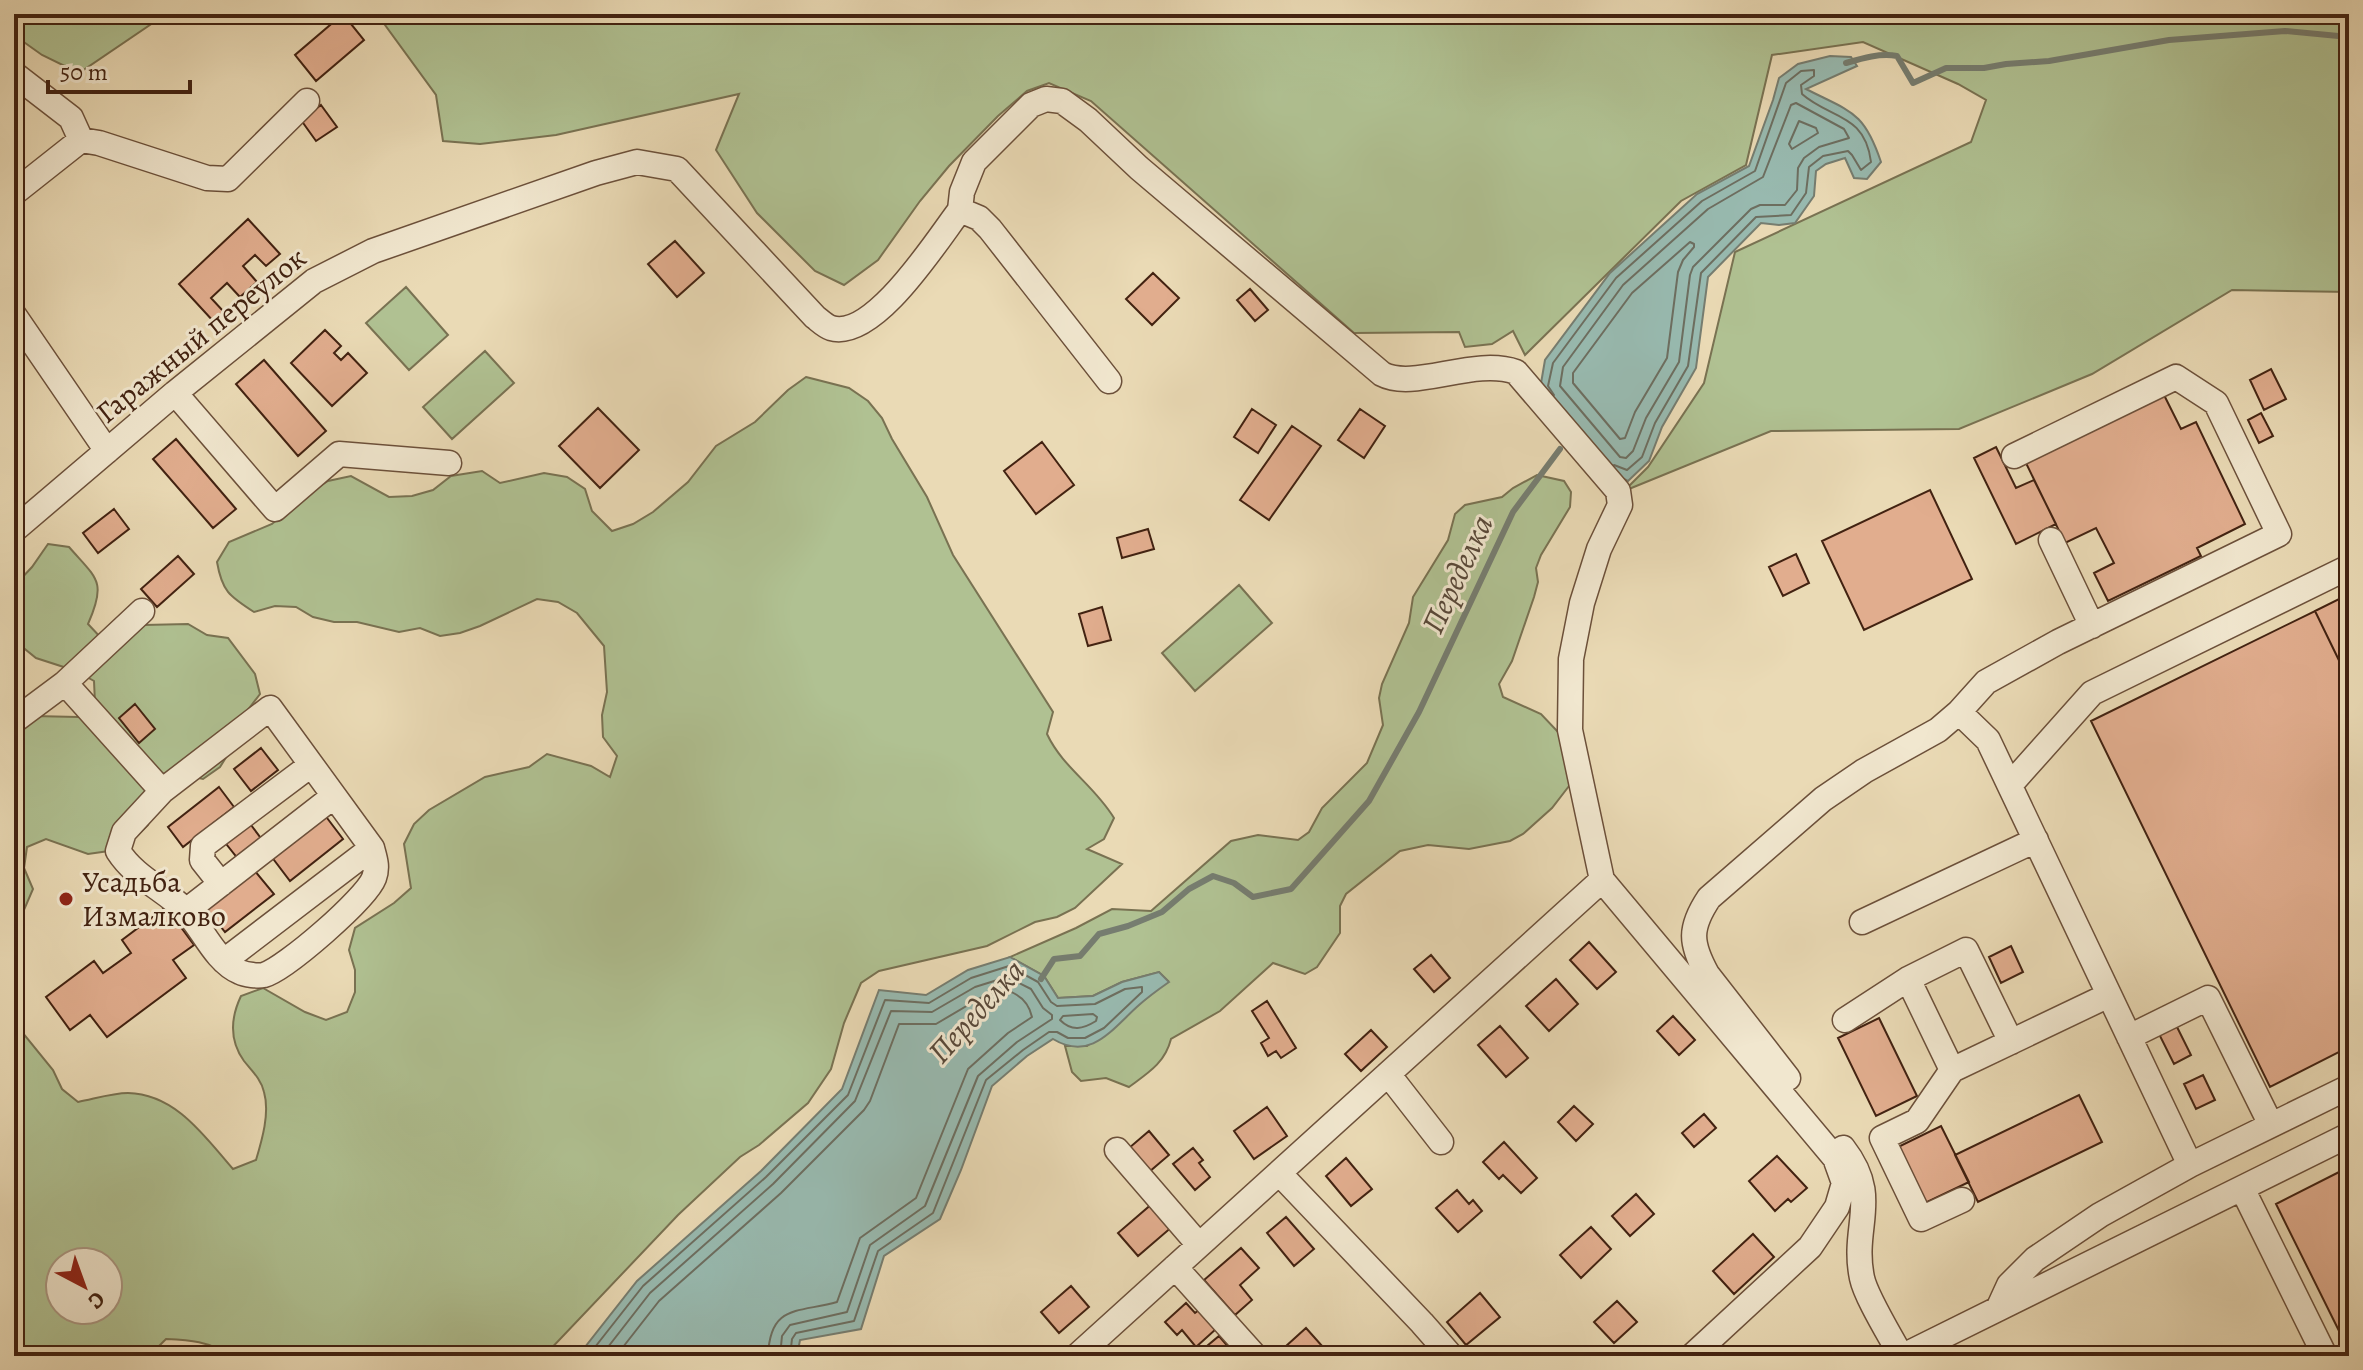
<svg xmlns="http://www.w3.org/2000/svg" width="2363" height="1370" font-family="Alegreya,serif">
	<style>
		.green { fill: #b0c192; stroke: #797252; stroke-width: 2; fill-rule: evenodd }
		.water { fill: #98bab0; stroke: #767d70; stroke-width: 2 }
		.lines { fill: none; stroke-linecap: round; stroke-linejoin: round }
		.shore { stroke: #6d6e60; stroke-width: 2 }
		.stream { stroke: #767d70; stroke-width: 6 }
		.building { fill: #e1ad8e; stroke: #422211; stroke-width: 2 }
		.minor-casing { stroke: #6c503a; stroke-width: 27 }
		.minor { stroke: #f1e7cf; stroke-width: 24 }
		.poi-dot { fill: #8f2418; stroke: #f1e7cf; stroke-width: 3 }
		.labels { text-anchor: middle; stroke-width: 6; stroke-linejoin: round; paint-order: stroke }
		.street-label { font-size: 30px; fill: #422211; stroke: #f1e7cf }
		.poi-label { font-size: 30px; fill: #422211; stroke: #f1e7cf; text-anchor: start }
		.water-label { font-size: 32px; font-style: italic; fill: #584839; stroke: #f1e7cf }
	</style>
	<rect width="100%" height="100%" fill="#eadab5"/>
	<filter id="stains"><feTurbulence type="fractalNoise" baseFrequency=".0025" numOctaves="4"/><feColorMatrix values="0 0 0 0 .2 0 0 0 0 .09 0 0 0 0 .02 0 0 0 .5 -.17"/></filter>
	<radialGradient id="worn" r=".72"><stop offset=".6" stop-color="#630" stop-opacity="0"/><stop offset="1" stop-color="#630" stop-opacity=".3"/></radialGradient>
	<!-- green -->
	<path class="green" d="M14,14H166L79,73L42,55L14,35Z
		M377,14H2349V292L2232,290L2092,374L1959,429L1771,431L1624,491L1648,467L1704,383L1735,252L1971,142L1986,100L1958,84L1863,42L1772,55L1746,165L1681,201L1525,355L1513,331L1492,344L1465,347L1459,332L1354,333L1091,101L1049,83L1027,91L998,116L949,166L920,201L878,260L844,285L815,271L757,213L716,150L739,94L556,135L480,144L443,141L436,95Z
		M406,287L448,335L409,370L366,323Z
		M485,351L514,383L452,439L423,407Z
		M806,377L849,388L868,401L882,418L892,439L927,497L953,555L1053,712L1047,734C1063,768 1094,785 1114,818L1104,839L1087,849L1122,864L1075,908L1057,917L1035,922L987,946L879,971L861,983L844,1023L831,1069L808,1103L759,1145L740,1157L678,1215L544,1356H228C211,1341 188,1340 166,1339L149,1356H14V1022L53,1070L62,1089L78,1102C94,1099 112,1093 128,1093C176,1094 205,1137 233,1169L256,1160C262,1140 270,1113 264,1092C261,1079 252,1071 244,1061C229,1040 231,1017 241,996L263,988L305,1012L326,1020L347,1012L355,992V970L349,950L355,928L394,903L411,888L404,844L414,824L429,810L485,777L529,767L547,754L591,766L610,777L617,756L603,737L602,715L607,692L604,646L577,613L558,602L537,599L480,626L460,633L440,636L420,628L399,632L357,622H334L313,617L296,607L275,606L254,612C229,596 222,591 217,562L229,542L272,524L307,494L328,481L351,476L389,497L412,496L433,490L451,476L482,471L500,483L544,473L567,477L585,489L592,511L612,531L633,524L653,512L688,482L716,446L755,422L788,390ZM60,1262H108V1310H60Z
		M1537,475L1564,481L1571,492L1570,507L1541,555L1536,568L1538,582L1534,597L1512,661L1499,684L1503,697L1541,714L1559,733L1569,772V786L1552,808L1523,834L1510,841L1469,849L1428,845L1400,851L1346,894L1340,906V933L1317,967L1305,974L1273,963L1220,1011L1171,1039C1165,1063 1148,1073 1129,1087L1106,1078L1081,1081L1072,1072L1065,1046H1087L1168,981L1159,972L1122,982L1093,996L1058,998L1044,976L1010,957L1076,928L1112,909L1151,911L1231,841L1258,835L1298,840L1309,832L1322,808L1367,763L1383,725L1379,698L1382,684L1409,623L1413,597L1448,540L1455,514L1465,505L1502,497L1513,488Z
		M48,544L69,547C97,579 107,581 88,624L103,640L144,625L188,624L207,635L228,638L255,674L260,694L235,727L232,748L220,767L203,779L180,774L162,781L148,825L132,841L109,851L88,854L46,839L27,847L24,868L33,889L24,910L14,919V723L33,716L78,717L95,703L94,681L76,671L36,658L20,645L14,636V591L17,583L32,567Z
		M1239,585L1272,623L1195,691L1162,653Z"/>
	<!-- water -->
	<path class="water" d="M1830,56L1851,57L1857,66L1806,89C1851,112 1864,111 1881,162L1867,179L1854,178L1845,158L1826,164L1816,171L1814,196L1795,223L1779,225L1761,223L1708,277L1696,368L1662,427L1649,461L1628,481L1608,471L1540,389L1545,360L1610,273L1697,194L1749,166L1773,100L1779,78L1798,64Z
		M1010,957L1044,976L1058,998L1093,996L1122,982L1159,972L1169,982C1159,989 1148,997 1139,1005C1112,1029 1091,1062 1053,1039L1027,1056L992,1086L961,1170L940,1219L884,1256L861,1329L800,1340L797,1356H578L637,1281L761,1171L842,1089L879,990L926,995L968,970Z"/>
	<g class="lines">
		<!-- shore -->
		<path class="shore" d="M1796,103L1844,129L1849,138L1819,147L1804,158L1798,168L1797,190L1785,205H1760L1751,209L1693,267L1690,275L1679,362L1646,418L1633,451L1626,458L1620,457L1560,386L1563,367L1623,285L1708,209L1763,177L1791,105Z
			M1799,121L1816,128L1818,133L1792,149L1789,144Z
			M1690,242L1694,244V247L1683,260L1678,272L1667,358L1635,412L1625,438L1620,439L1573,383V373L1632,293Z
			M1554,395L1548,386L1553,363L1616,278L1702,201L1755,171L1786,83L1801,71L1814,70V76L1801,85L1802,94C1830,119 1865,113 1871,162L1861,170L1852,155L1848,151L1823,156L1809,167L1806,193L1791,215L1756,217L1701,273L1688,366L1655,423L1642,457L1627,470L1614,465
			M1093,1014L1097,1017L1096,1021C1083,1029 1072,1032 1060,1020L1063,1016Z
			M588,1356L643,1286L766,1177L848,1095L885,1000L929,1003L971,978L1009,966L1038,982L1051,1002L1057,1006L1095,1004L1125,989L1142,987V992L1104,1028L1085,1038H1068L1057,1032H1049L1023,1050L986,1080L933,1213L878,1251L854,1321L796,1333L792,1339L790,1356
			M601,1356L650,1293L773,1184L855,1101L891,1011L932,1012L975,987L1007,977L1031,989L1043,1008L1052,1015V1019L1017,1042L978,1076L925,1206L870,1245L847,1312L790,1325L782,1336L780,1356
			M616,1356L659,1301L781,1193L864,1110L870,1101L899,1024H936L980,998L1006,990C1019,994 1029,1003 1032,1017L1008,1033L968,1069L916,1198L860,1238L837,1302C798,1313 770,1304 768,1356"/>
		<!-- stream -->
		<path class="stream" d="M1846,63C1863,58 1880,53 1897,56L1913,83L1946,68H1984L2006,64L2049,61L2169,40L2285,31L2349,37
			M1041,979L1054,959L1080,956L1099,934L1128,926L1162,912L1189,889L1213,876L1234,883L1253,897L1291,889L1369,801L1419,712L1513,512L1560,449"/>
	</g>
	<!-- building -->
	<path class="building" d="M343,14L364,40L316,81L295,55Z
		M321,105L337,127L316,141L301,120Z
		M248,219L280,254L266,266L255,255L243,266L257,282L240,297L227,283L211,298L224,312L214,322L179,284Z
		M675,241L704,273L677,297L648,264Z
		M1153,273L1179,298L1152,325L1126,299Z
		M1250,289L1268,310L1255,321L1237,300Z
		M325,330L341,346L334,353L341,360L348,353L367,373L332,406L291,363Z
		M264,360L326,431L298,456L236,384Z
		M2271,369L2286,399L2264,410L2250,380Z
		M2163,393L2181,429L2196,422L2245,524L2197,548L2201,556L2108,601L2094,573L2114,563L2096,528L2065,543L2025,461Z
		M598,408L639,450L600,488L559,446Z
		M1252,409L1276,425L1258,453L1234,437Z
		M1360,409L1385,426L1364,458L1338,440Z
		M2261,413L2273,436L2259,443L2248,420Z
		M1292,426L1321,446L1269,520L1240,500Z
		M176,439L236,509L213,528L153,459Z
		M1042,442L1074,485L1036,514L1004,471Z
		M1996,447L2016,488L2034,480L2056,524L2016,544L1974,458Z
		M1930,490L1972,579L1864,630L1822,541Z
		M114,509L129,529L98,553L83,533Z
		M1148,529L1154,549L1122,558L1117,538Z
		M1796,554L1809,583L1783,596L1769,567Z
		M178,556L194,574L157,607L141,589Z
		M2349,594V681L2315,611Z
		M1102,607L1111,640L1088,646L1079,614Z
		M2315,611L2349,681V1047L2270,1087L2091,721Z
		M135,704L155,729L139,743L119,718Z
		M261,748L278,770L251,791L234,769Z
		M219,787L234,807L183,847L168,827Z
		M324,814L343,839L290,881L271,856Z
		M248,821L263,841L239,860L223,840Z
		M254,870L274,894L225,932L206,908Z
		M166,907L194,945L173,960L186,978L107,1037L90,1015L70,1030L46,997L94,961L103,973L131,953L122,940Z
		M1589,942L1616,972L1597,989L1570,960Z
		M2011,946L2023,972L2001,983L1989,957Z
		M1431,955L1450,978L1434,992L1414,969Z
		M1556,979L1578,1004L1549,1031L1526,1006Z
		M1267,1001L1296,1048L1281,1058L1276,1051L1268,1056L1261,1043L1269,1038L1252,1011Z
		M1673,1016L1695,1040L1679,1055L1657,1031Z
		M1879,1018L1917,1096L1876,1116L1838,1038Z
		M2175,1023L2191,1055L2174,1064L2158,1032Z
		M1500,1026L1528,1058L1506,1077L1478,1045Z
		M1371,1030L1387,1047L1361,1071L1345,1054Z
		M2203,1075L2215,1100L2196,1109L2184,1084Z
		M2079,1095L2102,1142L1978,1202L1955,1155Z
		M1574,1106L1593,1124L1576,1141L1558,1122Z
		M1267,1107L1287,1136L1254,1159L1234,1131Z
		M1704,1114L1716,1128L1694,1147L1682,1133Z
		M1941,1126L1969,1182L1923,1204L1896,1148Z
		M1149,1131L1169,1155L1149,1172L1129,1148Z
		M1504,1142L1537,1178L1521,1193L1503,1175L1499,1179L1483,1162Z
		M1193,1148L1203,1160L1199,1163L1210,1177L1195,1190L1173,1164Z
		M1777,1156L1807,1188L1791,1202L1788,1199L1775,1211L1749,1181Z
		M1346,1158L1372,1189L1351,1206L1326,1176Z
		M2349,1167V1351L2276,1204Z
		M1457,1190L1469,1204L1473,1200L1482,1211L1458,1232L1436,1208Z
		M1636,1194L1654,1214L1630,1236L1612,1216Z
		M1153,1203L1173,1226L1138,1256L1118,1233Z
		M1286,1217L1314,1249L1294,1266L1267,1233Z
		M1591,1227L1611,1249L1581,1278L1560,1255Z
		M1753,1234L1774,1257L1734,1294L1713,1271Z
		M1241,1248L1259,1268L1240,1285L1252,1300L1235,1315L1204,1280Z
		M1071,1286L1089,1307L1059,1333L1041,1312Z
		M1480,1293L1500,1317L1466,1345L1447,1322Z
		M1617,1301L1637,1322L1614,1343L1594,1322Z
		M1186,1303L1195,1313L1199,1310L1216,1329L1196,1347L1182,1330L1177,1335L1165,1322Z
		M1306,1328L1331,1356H1275Z
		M1219,1336L1236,1356H1195Z"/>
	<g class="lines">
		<defs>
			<path id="minor" d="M14,74L71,118L81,140
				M14,193L81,140L99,143L207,178L228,179L307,101
				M960,210L979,218L990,229L1109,381
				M14,315L107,451
				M175,393L275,509L339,454L449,463
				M14,530L175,393L314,281L373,251L596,173L637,162L677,169L815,317C819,320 825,326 831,328C874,341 937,240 960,210L962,192L974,162L1031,105L1046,99L1062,101L1088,120L1139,168L1382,374C1414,391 1474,357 1516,372L1618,491L1620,505L1599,549L1582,603L1571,659L1570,730L1602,880L1835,1158L1844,1183L1837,1207L1810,1247L1692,1356
				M2051,540L2092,626
				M65,683L162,791L270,708L372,848C375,859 378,867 374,878C366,899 285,969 264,975C258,976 246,975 240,972C216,962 203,930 187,912C165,889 136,879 118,851L124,832L162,791
				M1959,712L1988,740L2190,1165L2349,1087
				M14,721L65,683L142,611
				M2010,785L2092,693L2349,567
				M221,884L202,860L203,846L311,765
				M186,911L334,796
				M1862,922L2036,840
				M224,961L372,848
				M1908,979L1952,1070L2109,995
				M1845,1020L1908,979L1966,950L2011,1042
				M2129,1037L2208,998L2271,1125
				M1952,1070L1917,1121L1882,1138L1921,1219L1962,1200
				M1388,1074L1441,1142
				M1788,1078L1707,974C1690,943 1689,928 1709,898L1823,799L1864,771L1938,730L1959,712L1986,682L2058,642L2279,534L2216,403L2176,377L2014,456
				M1843,1148C1882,1198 1851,1225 1862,1278C1866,1297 1891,1337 1901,1356
				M1117,1150L1199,1245
				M1279,1173L1422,1323L1451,1356
				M2242,1188L2325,1356
				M1175,1267L1255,1356
				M1998,1309L2009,1285L2035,1259L2100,1215L2190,1165
				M1077,1356L1602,880
				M1903,1356L2349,1135"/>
		</defs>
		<!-- minor casing -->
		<use href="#minor" class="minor-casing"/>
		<!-- minor -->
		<use href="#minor" class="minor"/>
	</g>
	<!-- markers -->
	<circle class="poi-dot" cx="66" cy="899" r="8"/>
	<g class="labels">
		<!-- street labels -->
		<g class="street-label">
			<text transform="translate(201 335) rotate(-39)" y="10">Гаражный переулок</text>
		</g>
		<!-- poi labels -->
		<g class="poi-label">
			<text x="82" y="892">Усадьба<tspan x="82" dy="34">Измалково</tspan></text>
		</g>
		<!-- water labels -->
		<g class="water-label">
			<text transform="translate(1457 574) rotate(-65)" y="11">Переделка</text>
			<text transform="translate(976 1011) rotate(-48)" y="11">Переделка</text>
		</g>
	</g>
	<!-- margin -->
	<rect width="2363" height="1370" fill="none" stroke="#eadab5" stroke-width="48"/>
	<rect x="16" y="16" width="2331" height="1338" fill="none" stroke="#422211" stroke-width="4"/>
	<rect x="24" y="24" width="2315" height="1322" fill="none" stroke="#422211" stroke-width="2"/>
	<!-- north arrow -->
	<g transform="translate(84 1286) rotate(139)"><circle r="38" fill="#f1e7cf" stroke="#ab9883" stroke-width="2"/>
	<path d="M0-6L14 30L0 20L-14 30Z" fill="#8f2418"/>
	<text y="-12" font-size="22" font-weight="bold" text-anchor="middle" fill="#422211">С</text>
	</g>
	<!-- scale -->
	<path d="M48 80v12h142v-12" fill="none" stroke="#422211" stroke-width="4"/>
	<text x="60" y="80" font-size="24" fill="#422211" stroke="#f1e7cf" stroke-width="6" paint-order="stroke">50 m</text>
	<rect width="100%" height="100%" filter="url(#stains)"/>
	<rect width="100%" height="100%" fill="url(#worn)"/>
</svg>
